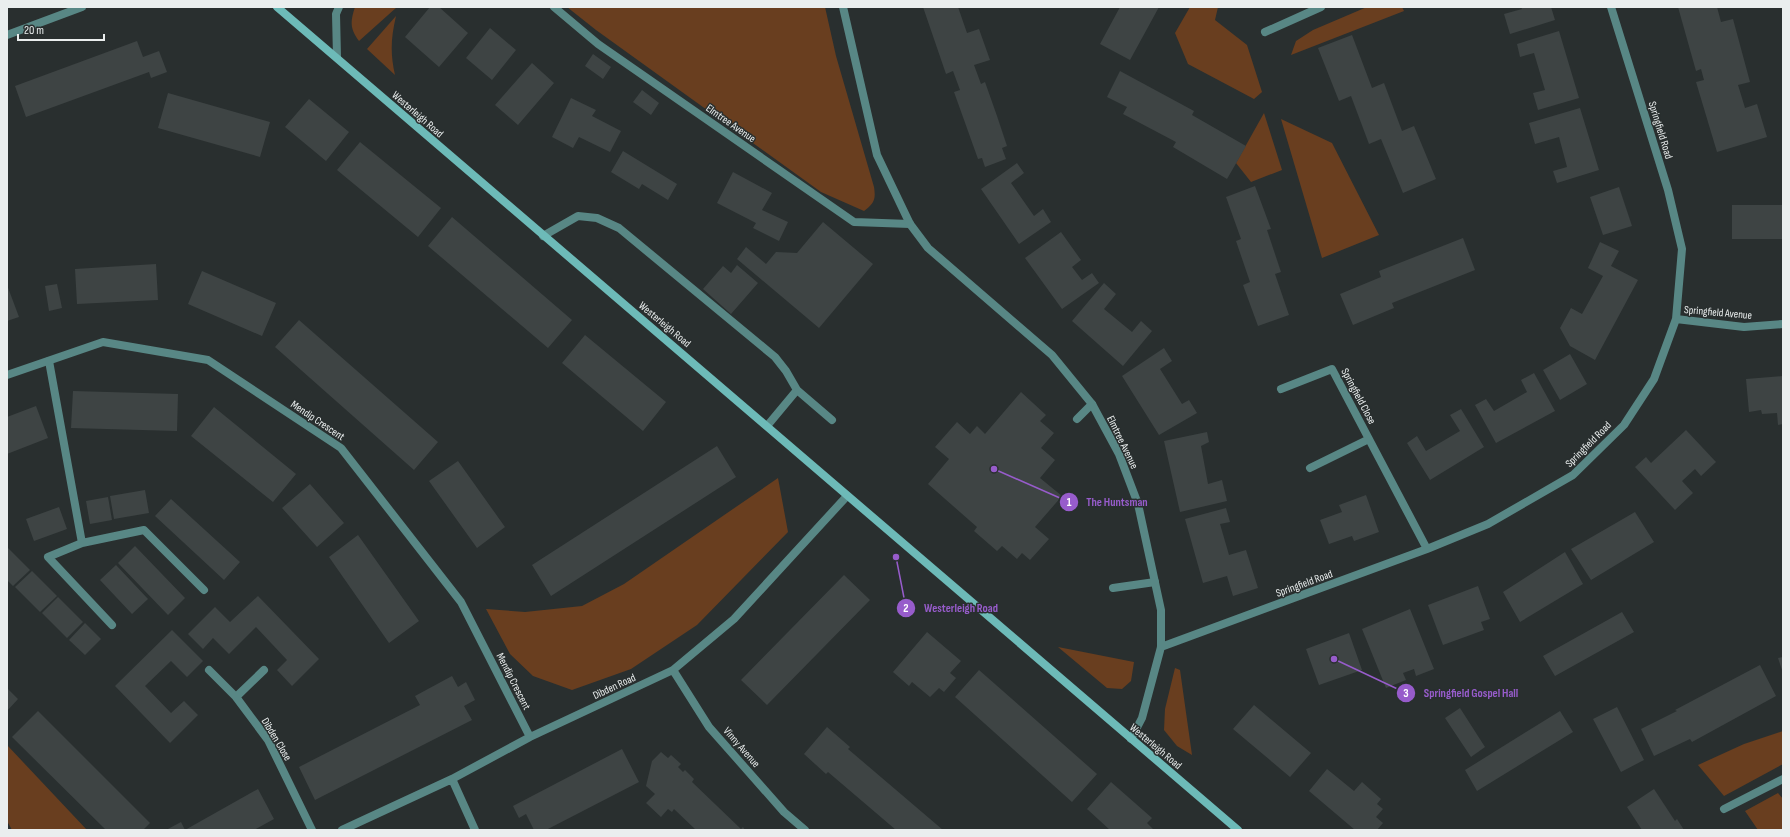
<svg xmlns="http://www.w3.org/2000/svg" width="1790" height="837" font-family="'Sofia Sans Condensed',sans-serif">
	<style>
		.green { fill: #693e1f }
		.building { fill: #3e4444 }
		.lines { fill: none; stroke-linecap: round; stroke-linejoin: round }
		.lane { stroke: #588785; stroke-width: 8 }
		.street { stroke: #588785; stroke-width: 8 }
		.secondary { stroke: #6dbab8; stroke-width: 8 }
		.labels { text-anchor: middle; stroke-width: 3; stroke-linejoin: round; paint-order: stroke }
		.street-label { font-size: 11px; fill: #eaeeee; stroke: #292f2f }
		.leader { fill: none; stroke: #975ccb; stroke-width: 1.5 }
		.callout-dot { fill: #975ccb; stroke: #292f2f; stroke-width: 1.5 }
		.mark-label { font-size: 12px; text-anchor: middle; font-weight: bold; fill: #fff }
		.callout-label { font-size: 12px; text-anchor: middle; font-weight: bold; fill: #975ccb; stroke: #292f2f; stroke-width: 3; stroke-linejoin: round; paint-order: stroke }
	</style>
	<rect width="100%" height="100%" fill="#292f2f"/>
	<!-- green -->
	<path class="green" d="M355,7H397L359,41C350,29 350,22 355,7Z
		M567,7H825L836,56L874,187C876,200 874,203 864,211L821,192L596,30Z
		M1190,7H1218L1215,20L1247,45L1262,92L1254,99L1188,64L1175,33Z
		M1367,7H1402L1404,11L1291,55L1296,41L1313,30Z
		M396,16C391,38 390,53 395,75L367,49Z
		M1264,113L1282,170L1251,182L1236,163Z
		M1281,119L1332,143L1379,235L1322,258Z
		M778,478L788,532L697,625L631,669L572,690L533,676L510,654L486,609L525,612L582,606L624,584Z
		M1058,647L1134,662L1131,681L1122,689L1107,688Z
		M1175,668L1180,670L1192,755L1177,746L1164,730L1165,709Z
		M1783,731V764L1724,796L1698,765L1744,744Z
		M7,745L87,830H12L7,821Z
		M1778,793L1783,799V830H1758L1745,811Z"/>
	<!-- building -->
	<path class="building" d="M430,7H439L468,33L439,67L405,37Z
		M923,7H958L967,33L979,29L990,60L974,65L981,84L985,82L997,116L1007,146L1002,148L1006,159L985,167L982,158L978,159L954,92L960,90L953,71L946,74Z
		M1120,7H1159L1130,60L1100,44Z
		M1521,7H1551L1555,20L1510,34L1504,14L1522,9Z
		M1678,7H1717L1721,22L1733,19L1750,82L1738,85L1742,98L1745,108L1757,104L1767,137L1717,152L1696,82L1704,80L1701,69L1696,71Z
		M490,28L516,50L492,80L466,58Z
		M1559,31L1579,98L1538,110L1533,93L1545,90L1534,53L1520,57L1517,44Z
		M1352,35L1372,88L1384,83L1402,131L1414,126L1436,179L1403,193L1381,139L1369,144L1351,96L1339,101L1318,48Z
		M137,41L143,57L159,51L167,72L151,78L149,72L26,117L15,86Z
		M593,54L611,67L603,79L585,66Z
		M532,63L554,83L518,125L495,105Z
		M1120,71L1194,111L1192,115L1246,146L1227,179L1173,147L1176,142L1123,114L1127,107L1107,97Z
		M642,90L659,103L651,115L633,102Z
		M168,93L270,122L260,157L158,128Z
		M571,98L596,110L592,116L621,131L610,152L579,137L573,148L552,137Z
		M309,99L349,132L326,161L285,127Z
		M1580,108L1599,170L1557,183L1553,171L1567,167L1559,137L1535,144L1529,123Z
		M360,142L441,208L418,237L337,170Z
		M623,151L677,184L668,200L642,184L639,189L611,172Z
		M1017,163L1024,173L1011,183L1034,216L1043,209L1051,222L1019,244L981,189Z
		M733,172L772,193L762,210L788,222L779,241L753,228L756,223L717,203Z
		M1255,186L1271,229L1267,230L1281,272L1275,274L1289,315L1258,326L1243,285L1250,282L1236,241L1241,239L1226,197Z
		M1619,187L1632,226L1603,235L1590,197Z
		M1732,205H1783V239H1732Z
		M452,217L572,320L548,348L428,246Z
		M823,222L873,264L819,328L737,259L746,247L766,264L776,252L797,253Z
		M1061,232L1081,260L1072,267L1082,280L1092,273L1099,283L1062,309L1025,258Z
		M1463,238L1475,270L1392,303L1394,308L1353,325L1340,294L1381,277L1379,271Z
		M1600,242L1619,251L1611,266L1638,280L1595,360L1570,346L1560,328L1571,308L1582,314L1603,276L1588,268Z
		M156,264L158,300L77,304L75,269Z
		M737,265L758,283L731,314L703,289L723,266L731,273Z
		M202,271L276,303L262,336L188,304Z
		M1104,283L1116,294L1104,309L1132,332L1141,321L1152,331L1123,366L1072,321Z
		M57,284L62,308L49,311L45,286Z
		M7,285L19,317L7,321Z
		M299,320L438,442L414,470L275,347Z
		M585,335L666,402L643,431L562,363Z
		M1164,348L1172,361L1160,369L1182,404L1189,400L1197,413L1159,435L1122,376Z
		M1570,354L1587,384L1560,400L1543,370Z
		M1534,373L1555,411L1496,443L1475,405L1486,399L1494,411L1527,392L1521,380Z
		M1783,376V424L1778,425L1777,413L1762,414L1761,410L1749,412L1746,379Z
		M73,391L178,394L177,431L71,428Z
		M1021,392L1046,415L1040,421L1054,433L1041,448L1055,460L1040,478L1062,496L1035,527L1049,539L1030,560L1022,553L1017,559L1002,546L997,551L974,531L977,527L928,484L949,459L935,447L957,422L970,434L977,426L985,434Z
		M36,406L48,438L7,454V417Z
		M214,407L296,474L273,502L191,436Z
		M1461,409L1484,447L1430,480L1407,443L1417,436L1426,451L1460,431L1450,415Z
		M1686,430L1716,462L1701,476L1695,469L1682,481L1693,493L1675,510L1635,467L1646,457L1651,463Z
		M1207,432L1209,442L1201,446L1208,484L1222,480L1227,501L1180,512L1164,441Z
		M717,446L736,477L551,596L532,565Z
		M458,461L505,527L477,548L429,481Z
		M310,484L344,523L317,547L282,508Z
		M145,490L149,513L114,519L110,496Z
		M1366,495L1379,532L1354,541L1352,536L1329,544L1320,520L1342,512L1339,505Z
		M108,497L112,520L90,524L86,501Z
		M171,499L240,562L224,580L155,516Z
		M59,507L67,529L34,541L26,519Z
		M1226,508L1230,522L1220,524L1229,555L1246,550L1258,588L1233,596L1227,576L1203,583L1185,519Z
		M1635,512L1654,542L1591,580L1571,549Z
		M358,535L419,621L389,643L329,557Z
		M135,546L185,598L168,615L118,563Z
		M7,547L30,570L13,586L7,580Z
		M1565,552L1583,584L1520,622L1503,592Z
		M116,565L148,599L132,614L100,580Z
		M32,571L57,596L40,612L15,587Z
		M844,575L870,600L767,705L741,680Z
		M1478,586L1490,619L1481,622L1484,630L1443,645L1428,605Z
		M258,596L319,659L292,686L277,670L287,660L256,627L229,654L213,638L203,649L188,634L215,607L230,622Z
		M58,597L83,622L67,638L42,613Z
		M1410,609L1434,669L1416,676L1414,669L1403,673L1406,680L1386,688L1362,629Z
		M1622,612L1634,632L1555,676L1543,656Z
		M85,623L101,639L85,655L69,640Z
		M172,630L203,661L187,677L171,661L145,686L171,713L184,701L198,715L170,743L115,686Z
		M927,632L961,661L950,673L956,678L944,692L939,688L930,697L912,682L909,686L893,672Z
		M1349,633L1362,670L1319,685L1306,649Z
		M1783,657V673L1778,658Z
		M1760,665L1776,696L1692,742L1690,739L1654,756L1641,729L1677,711L1675,710Z
		M979,670L1097,774L1072,802L955,697Z
		M452,676L458,687L466,682L475,700L464,706L472,720L315,800L299,767L420,705L415,696Z
		M7,688L18,699L7,711Z
		M1254,705L1311,753L1290,777L1233,729Z
		M1617,707L1644,760L1621,772L1593,719Z
		M1460,708L1485,747L1471,757L1445,718Z
		M38,711L150,823L143,830H106L12,737Z
		M1560,711L1573,732L1477,791L1465,770Z
		M827,727L850,747L848,749L943,830H896L828,772L826,774L804,754Z
		M622,749L639,782L546,830H534L526,814L519,818L513,806Z
		M661,752L668,758L671,755L681,764L678,767L683,772L685,770L694,779L692,782L741,829L743,827L745,830H696L674,809L672,812L668,809L661,817L646,803L655,794L646,786L652,761Z
		M1327,769L1354,791L1362,782L1381,799L1377,804L1383,809L1376,817L1383,823L1377,830H1355L1309,791Z
		M1111,782L1152,818L1147,823L1153,829L1152,830H1110L1087,809Z
		M258,789L274,819L254,830H166L181,822L185,830Z
		M1654,789L1675,821L1677,819L1684,830H1642L1627,807Z"/>
	<g class="lines">
		<!-- lane -->
		<path class="lane" d="M554,7L598,44L854,222L910,224
			M543,236L578,216L597,218L619,228L775,357L786,371L797,390L832,420
			M49,361L82,543L48,557L112,625
			M1077,419L1092,404
			M767,426L797,390
			M82,543L144,530L204,590
			M1113,588L1155,582"/>
		<!-- street -->
		<path class="street" d="M843,7L877,155L910,224L928,248L1052,355L1092,404L1119,454L1138,504L1161,610V647L1142,718L1131,739
			M1265,32L1321,7
			M7,35L82,7
			M337,57L336,14L339,7
			M1676,319L1744,327L1783,324
			M7,375L103,342L208,360L341,448L461,602L530,737
			M1281,389L1332,369L1427,549
			M1310,468L1369,439
			M1161,647L1427,549L1488,524L1573,475L1624,425L1654,379L1676,319L1682,249L1668,190L1611,7
			M209,670L236,697L268,740L312,830
			M673,670L709,727L784,812L805,830
			M236,697L264,670
			M452,779L475,830
			M1724,809L1783,779
			M342,830L452,779L530,737L673,670L734,619L847,496"/>
		<!-- secondary -->
		<path class="secondary" d="M277,7L1238,830"/>
	</g>
	<g class="labels">
		<!-- street labels -->
		<g class="street-label">
			<text transform="translate(418 114) rotate(41)" y="4">Westerleigh Road</text>
			<text transform="translate(731 123) rotate(35)" y="4">Elmtree Avenue</text>
			<text transform="translate(1661 130) rotate(73)" y="4">Springfield Road</text>
			<text transform="translate(1718 312) rotate(5)" y="4">Springfield Avenue</text>
			<text transform="translate(665 324) rotate(40)" y="4">Westerleigh Road</text>
			<text transform="translate(1359 396) rotate(62)" y="4">Springfield Close</text>
			<text transform="translate(318 420) rotate(34)" y="4">Mendip Crescent</text>
			<text transform="translate(1123 442) rotate(64)" y="4">Elmtree Avenue</text>
			<text transform="translate(1588 444) rotate(-45)" y="4">Springfield Road</text>
			<text transform="translate(1304 583) rotate(-20)" y="4">Springfield Road</text>
			<text transform="translate(514 681) rotate(63)" y="4">Mendip Crescent</text>
			<text transform="translate(614 686) rotate(-25)" y="4">Dibden Road</text>
			<text transform="translate(277 739) rotate(59)" y="4">Dibden Close</text>
			<text transform="translate(1156 746) rotate(40)" y="4">Westerleigh Road</text>
			<text transform="translate(742 747) rotate(49)" y="4">Vinny Avenue</text>
		</g>
	</g>
	<!-- callouts -->
	<path class="leader" d="M994 469L1069 502M896 557L906 608M1334 659L1406 693"/>
	<g class="callout-dot">
		<circle cx="994" cy="469" r="4"/>
		<circle cx="896" cy="557" r="4"/>
		<circle cx="1334" cy="659" r="4"/>
		<circle cx="1069" cy="502" r="10"/>
		<circle cx="906" cy="608" r="10"/>
		<circle cx="1406" cy="693" r="10"/>
	</g>
	<g class="mark-label">
		<text x="1069" y="506">1</text>
		<text x="906" y="612">2</text>
		<text x="1406" y="697">3</text>
	</g>
	<g class="callout-label">
		<text x="1117" y="506">The Huntsman</text>
		<text x="961" y="612">Westerleigh Road</text>
		<text x="1471" y="697">Springfield Gospel Hall</text>
	</g>
	<!-- border -->
	<rect width="1790" height="837" fill="none" stroke="#eaeeee" stroke-width="16"/>
	<!-- scale -->
	<path d="M18 34v6h86v-6" fill="none" stroke="#eaeeee" stroke-width="2"/>
	<text x="24" y="34" font-size="12" fill="#eaeeee" stroke="#292f2f" stroke-width="3" paint-order="stroke">20 m</text>
</svg>
